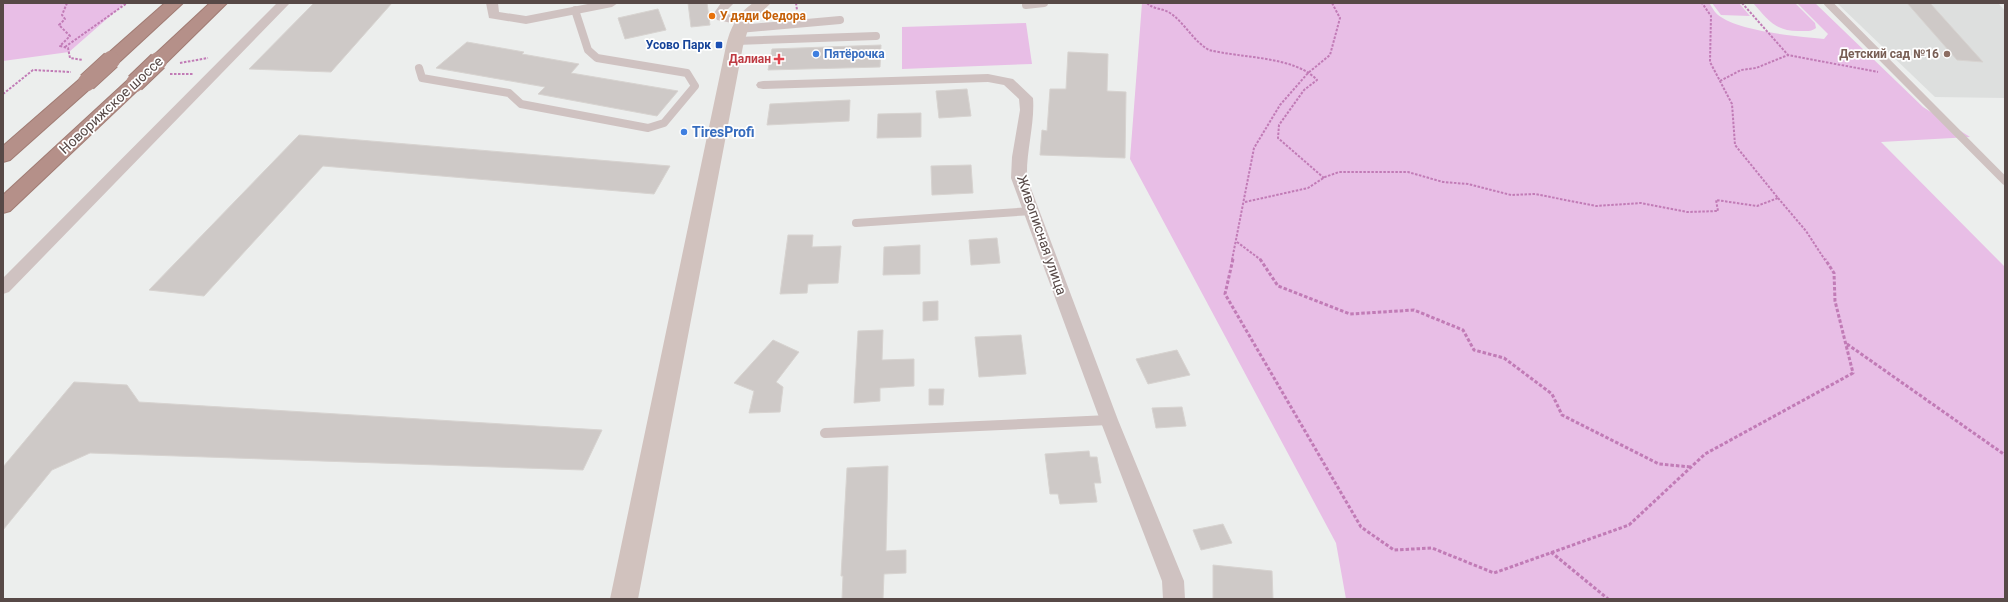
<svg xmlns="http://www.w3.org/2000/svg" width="2008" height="602" font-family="Roboto,sans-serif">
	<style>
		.education { fill: #dddfde }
		.green { fill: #e8bee6 }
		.building { fill: #cec9c7; stroke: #d7d3d0 }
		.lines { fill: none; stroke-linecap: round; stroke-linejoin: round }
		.highway-casing { stroke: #a17c74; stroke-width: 2 }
		.path-far1 { stroke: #c17bb6; stroke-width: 2; stroke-dasharray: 2.5 1.5; stroke-linecap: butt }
		.path { stroke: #c17bb6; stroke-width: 3; stroke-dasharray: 3.5 2; stroke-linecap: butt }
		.lane-far1 { stroke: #cfc2c1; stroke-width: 8 }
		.lane { stroke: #cfc2c1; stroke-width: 10 }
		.street { fill: #cfc2c1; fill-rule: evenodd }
		.secondary { fill: #d1c2be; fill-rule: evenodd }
		.highway { fill: #b59089; fill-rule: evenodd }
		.highway-bridge-casing { stroke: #a17c74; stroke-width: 20; stroke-linecap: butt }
		.highway-bridge { stroke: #b59089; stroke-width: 18 }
		.food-dot { fill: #e8710a; stroke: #fff; stroke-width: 1.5 }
		.transit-dot { fill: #1a4fb4; stroke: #fff; stroke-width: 1.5 }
		.shop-dot { fill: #3f7fe0; stroke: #fff; stroke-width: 1.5 }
		.education-dot { fill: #8d6e63; stroke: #fff; stroke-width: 1.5 }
		.health-dot { fill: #e0444e; stroke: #fff; stroke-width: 1.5 }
		.labels { text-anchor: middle; stroke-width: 3.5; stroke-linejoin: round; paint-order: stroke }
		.far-food-label { font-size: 12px; font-weight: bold; fill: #c56008; stroke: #fff; text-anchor: start }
		.far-transit-label { font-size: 12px; font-weight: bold; fill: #164399; stroke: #fff; text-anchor: end }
		.far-shop-label { font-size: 12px; font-weight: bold; fill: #366cbe; stroke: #fff; text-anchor: start }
		.far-education-label { font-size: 12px; font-weight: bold; fill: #785e54; stroke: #fff; text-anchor: end }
		.far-health-label { font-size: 12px; font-weight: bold; fill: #be3a42; stroke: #fff; text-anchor: end }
		.street-label { font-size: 14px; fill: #574947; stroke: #fff }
		.shop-label { font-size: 14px; font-weight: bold; fill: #366cbe; stroke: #fff; text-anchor: start }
	</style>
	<rect width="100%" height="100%" fill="#eceeed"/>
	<!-- education -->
	<path class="education" d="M1837,3H1998L2005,11V98L1935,97Z"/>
	<!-- green -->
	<path class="green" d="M3,3H125L69,52L3,61Z
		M1142,3H1709C1712,7 1715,13 1718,15C1740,32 1797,36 1824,39L1828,34L1797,3H1815L1923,107L1970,137L1881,142L2005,267V599H1346L1336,543L1130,159Z
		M1712,3H1739L1750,16L1721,15Z
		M1753,3H1795L1815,23L1816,28C1811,32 1807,31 1801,31C1776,32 1768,20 1753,3Z
		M1026,23L1032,64L902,69V27Z"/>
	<!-- building -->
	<path class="building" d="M314,3H392L331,72L249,69Z
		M688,3H707L710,25L691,27Z
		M1907,3H1930L1983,62L1957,60Z
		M658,9L666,30L625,39L618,18Z
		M467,42L524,52L522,54L579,64L571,73L678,91L657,116L538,94L545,87L436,68Z
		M881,45L880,67L768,70L772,49Z
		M1068,52L1108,54L1107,91L1126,92L1125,158L1040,155L1042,130L1047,131L1050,89H1066Z
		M967,89L971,116L939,118L936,91Z
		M850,100L849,121L767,125L770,104Z
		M921,113V137L877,138L878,114Z
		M299,135L670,166L654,194L323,166L204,296L149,290Z
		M971,165L973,193L932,195L931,166Z
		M788,235H813L812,247L841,246L838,283L808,284L807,293L780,294Z
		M997,238L1000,263L971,265L969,240Z
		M920,245V274L883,275L884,247Z
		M938,301V320L923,321V302Z
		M883,330L882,360L914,359V386L880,388V401L854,403L858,331Z
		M1021,335L1026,374L979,377L975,337Z
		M773,340L799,352L776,382L783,387L780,412L749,413L754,391L734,383Z
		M1177,350L1190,375L1148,384L1136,359Z
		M74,382L127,385L139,402L602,430L583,470L90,453L52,470L3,530V467Z
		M929,389H944L943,405H929Z
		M1182,407L1186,426L1156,428L1152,408Z
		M1089,451L1090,457H1097L1101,483H1094L1097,502L1060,504L1058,494H1050L1045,454Z
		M888,466L886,551L906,550V573L884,574L883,599H842L843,576H841L847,468Z
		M1223,524L1232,543L1201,550L1193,530Z
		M1213,565L1272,571L1273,599H1213Z"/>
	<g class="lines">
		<defs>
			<path id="highway" d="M165,3H183L117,64L111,65L105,64L102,60L105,56Z
				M210,3H227L164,65L158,66L152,65L149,61L152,57Z
				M87,77L93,78L96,82L93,86L10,160L3,162V146L81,78Z
				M135,78L141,79L144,83L141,87L10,211L3,213V195L129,79Z"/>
		</defs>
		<!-- highway casing -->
		<use href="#highway" class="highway-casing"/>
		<!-- path-far1 -->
		<path class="path-far1" d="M67,3L62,15L65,19L59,25L70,36L60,46L68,48L70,58L83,60
			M796,3L797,10
			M1147,3C1154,10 1163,8 1170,13C1185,23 1193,41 1209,50C1240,58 1295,56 1317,80L1304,90L1279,125L1278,138L1324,178
			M1742,3L1788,55
			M65,47L127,3
			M180,63L208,58
			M170,74H193
			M1720,81L1741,70L1756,68L1788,55L1878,72
			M3,94L33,70L71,72
			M1778,198L1806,231L1825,260
			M1245,202L1308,188L1325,177L1339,172H1408L1443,182L1468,184L1511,195L1535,194L1596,206L1641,203L1687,212L1718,211L1716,200L1757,206L1778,198L1735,145L1732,104L1710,62L1711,16L1702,3
			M1237,242L1261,260
			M1232,260L1254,148L1280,105L1308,73L1330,55L1340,18L1332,3"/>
		<!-- path -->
		<path class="path" d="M1233,259L1225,294L1361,527L1394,550L1432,548L1494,573L1629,525L1705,454L1853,373L1835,301L1834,273L1825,259
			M1260,259L1278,286L1350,314L1414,310L1463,330L1474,350L1504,358L1552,394L1562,415L1659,464L1691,467
			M1847,344L2005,455
			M1551,552L1608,599"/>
		<!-- lane-far1 -->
		<path class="lane-far1" d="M1828,3L2005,181
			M1026,5L1044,3
			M739,29L840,20
			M736,41L876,36
			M419,68L422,78L509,93L521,104L648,128L664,123L695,86L687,73L597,58L588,50L575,10
			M856,223L1032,211"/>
		<!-- lane -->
		<path class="lane" d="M825,433L1109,420"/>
		<!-- street -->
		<path class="street" d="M277,3H290L9,292L3,294V278Z
			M486,3H498L499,12L526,16L593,3H618L612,7L526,24L489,18Z
			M721,3H734L727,10V14L746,18L748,21L746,24L742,25L717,20L714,13Z
			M988,74L1013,79L1033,98C1035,124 1026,151 1027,178L1118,420L1184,581L1185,599H1163L1162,581L1100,420L1011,178L1012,157L1020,110L1019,99L1004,85L988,82L763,89L758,88L756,85L758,82L763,81Z"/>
		<!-- secondary -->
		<path class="secondary" d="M753,3H771L750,23L743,46L638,599H610L726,46C730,28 737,14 753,3Z"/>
		<!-- highway -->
		<use href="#highway" class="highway"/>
		<defs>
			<path id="highway-bridge" d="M87,82L111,60
				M135,83L158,61"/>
		</defs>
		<!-- highway-bridge casing -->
		<use href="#highway-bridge" class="highway-bridge-casing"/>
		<!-- highway-bridge -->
		<use href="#highway-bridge" class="highway-bridge"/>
	</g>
	<!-- markers -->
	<circle class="food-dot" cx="712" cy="16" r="4"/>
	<rect class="transit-dot" x="715" y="41" width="8" height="8" rx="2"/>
	<g class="shop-dot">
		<circle cx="816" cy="54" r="4"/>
		<circle cx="684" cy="132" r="4"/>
	</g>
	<circle class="education-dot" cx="1947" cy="54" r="4"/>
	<path class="health-dot" d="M777 53h4v4h4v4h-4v4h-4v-4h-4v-4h4z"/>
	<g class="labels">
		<!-- far-food labels -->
		<g class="far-food-label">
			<text x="720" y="20">У дяди Федора</text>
		</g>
		<!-- far-transit labels -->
		<g class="far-transit-label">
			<text x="711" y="49">Усово Парк</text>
		</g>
		<!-- far-shop labels -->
		<g class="far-shop-label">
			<text x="824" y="58">Пятёрочка</text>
		</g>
		<!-- far-education labels -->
		<g class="far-education-label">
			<text x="1939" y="58">Детский сад №16</text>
		</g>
		<!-- far-health labels -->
		<g class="far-health-label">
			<text x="771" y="63">Далиан</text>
		</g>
		<!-- street labels -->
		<g class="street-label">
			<text transform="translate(111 105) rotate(-43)" y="5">Новорижское шоссе</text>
			<text transform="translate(1042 235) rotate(71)" y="5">Живописная улица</text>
		</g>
		<!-- shop labels -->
		<g class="shop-label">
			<text x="692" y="137">TiresProfi</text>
		</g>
	</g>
	<!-- border -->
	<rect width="2008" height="602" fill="none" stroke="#574947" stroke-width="8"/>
</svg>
